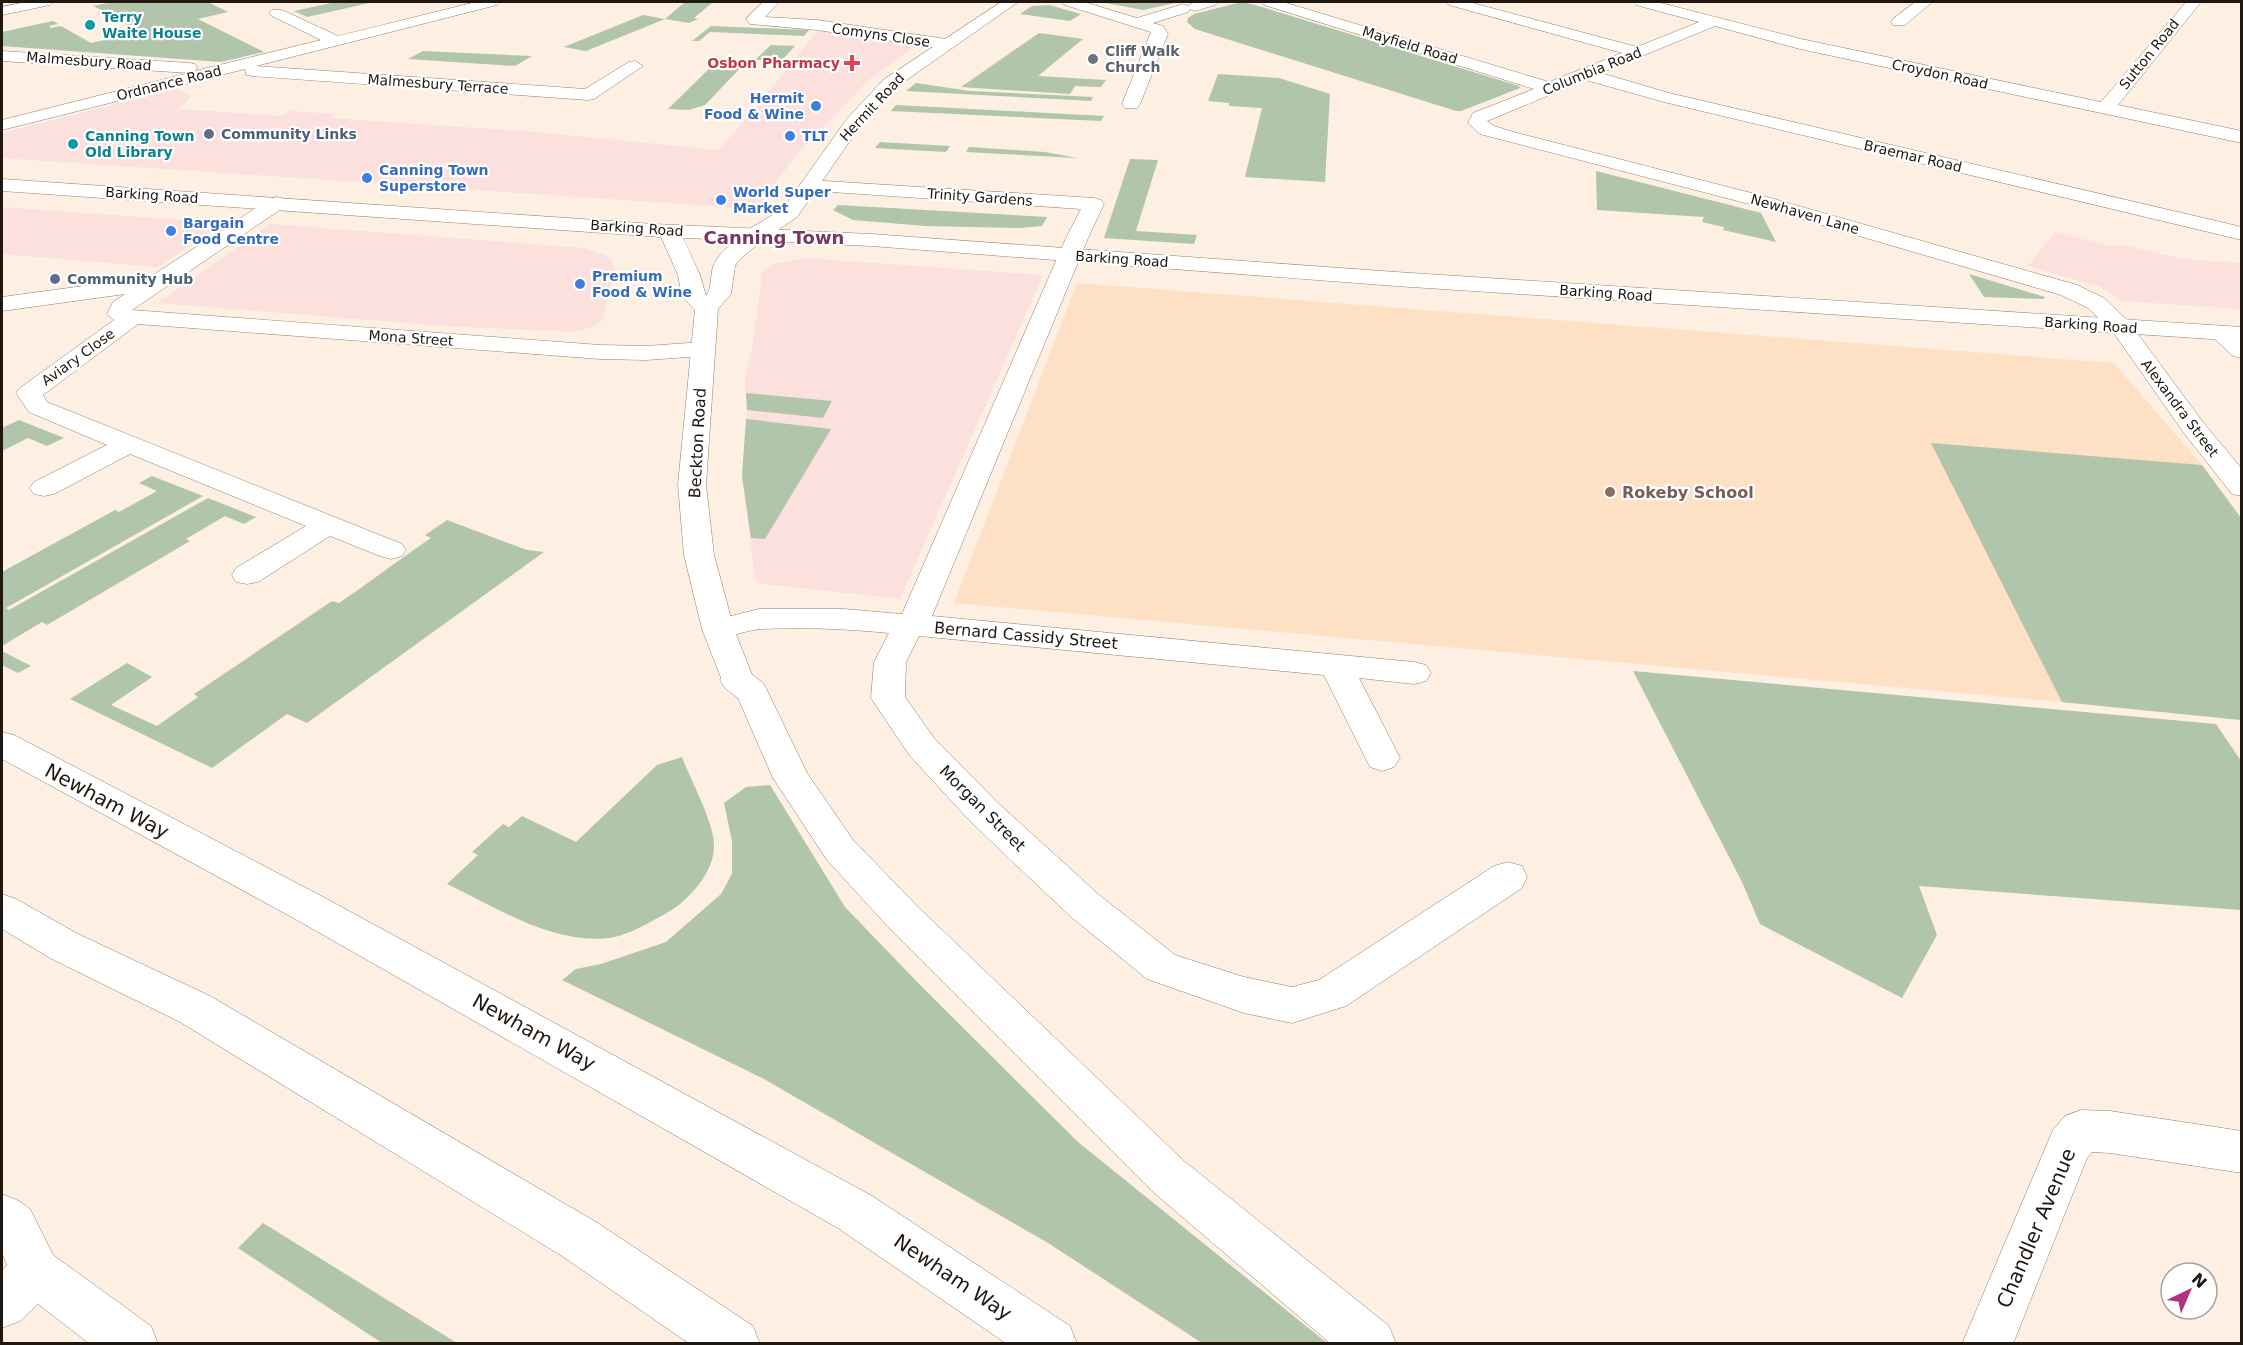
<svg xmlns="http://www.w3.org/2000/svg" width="2243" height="1345" font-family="'DejaVu Sans',sans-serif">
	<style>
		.commercial { fill: #fbe0dd }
		.built { fill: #fee0c5 }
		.green { fill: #b0c5a9 }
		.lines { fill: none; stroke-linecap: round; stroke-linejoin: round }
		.street-casing { stroke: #947e6b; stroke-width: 1 }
		.secondary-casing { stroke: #947e6b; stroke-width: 1 }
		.primary-casing { stroke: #947e6b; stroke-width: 1 }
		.highway-casing { stroke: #947e6b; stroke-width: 1 }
		.street { fill: #fff; fill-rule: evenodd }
		.secondary { fill: #fff; fill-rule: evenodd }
		.primary { fill: #fff; fill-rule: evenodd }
		.highway { fill: #fff; fill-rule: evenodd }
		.culture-dot { fill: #0f9aa8; stroke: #fff; stroke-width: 2 }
		.worship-dot { fill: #6b7280; stroke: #fff; stroke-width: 2 }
		.health-dot { fill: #e0444e; stroke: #fff; stroke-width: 2 }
		.shop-dot { fill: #3f7fe0; stroke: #fff; stroke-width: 2 }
		.service-dot { fill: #5c6f8a; stroke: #fff; stroke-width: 2 }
		.education-dot { fill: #8d6e63; stroke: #fff; stroke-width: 2 }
		.labels { text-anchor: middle; stroke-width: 4.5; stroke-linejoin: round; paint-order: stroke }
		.far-culture-label { font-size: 14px; font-weight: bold; fill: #0d838f; stroke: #fff; text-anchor: start }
		.far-street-label { font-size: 14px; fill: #201710; stroke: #fff }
		.far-worship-label { font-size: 14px; font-weight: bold; fill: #5b616d; stroke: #fff; text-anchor: start }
		.far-health-label { font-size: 14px; font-weight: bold; fill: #be3a42; stroke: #fff; text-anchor: end }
		.far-shop-label { font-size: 14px; font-weight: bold; fill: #366cbe; stroke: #fff; text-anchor: start }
		.far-service-label { font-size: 14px; font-weight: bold; fill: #4e5e75; stroke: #fff; text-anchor: start }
		.street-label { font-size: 16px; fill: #201710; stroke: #fff }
		.education-label { font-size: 16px; font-weight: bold; fill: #785e54; stroke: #fff; text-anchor: start }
		.far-district-label { font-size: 18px; font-weight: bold; fill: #77385d; stroke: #fff }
		.near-street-label { font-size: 20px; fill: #201710; stroke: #fff }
	</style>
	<rect width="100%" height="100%" fill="#fdefe2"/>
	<!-- commercial -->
	<path class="commercial" d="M820,28L920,42L870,79L795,156L757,209L2,158V133L177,89L191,96L179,109L282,116L290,111L336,114L330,118L536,132L718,150L748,117Z
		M2,207L223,223L158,267L2,254Z
		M270,224L584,248L606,255L612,261L615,269L603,320L593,327L575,332L444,326L158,303Z
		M2055,232L2105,245H2122L2184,259L2241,263V309L2122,301L2100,287L2028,266Z
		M806,258L1043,275L900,599L756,583L742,476L747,410L745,378L753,344L762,273L769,266L776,263Z"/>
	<!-- built -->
	<path class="built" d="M1077,283L2114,363L2202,465L2241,518V720L2062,702L954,603Z"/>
	<!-- green -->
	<path class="green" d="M113,2H208L228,12L198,19L264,52L221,62L2,46V32L53,21L58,24L49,26L51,28L61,26L91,43L140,32L110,15L104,17L98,13L104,11L93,6Z
		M336,2H374L307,17L294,11Z
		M685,2H713L694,18L698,19L689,23L665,19L586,51L564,47L643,15L665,19Z
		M1100,2H1171L1175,3L1143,10Z
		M1242,2L1259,6L1519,86L1520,88L1461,111H1456L1195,29L1187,22L1188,18L1194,14Z
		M1049,5L1081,14L1070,21L1020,14L1032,6Z
		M711,26L809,30L804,36L710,32L699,41H692Z
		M1039,33L1083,39L1038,76L1106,80L1101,87L1075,86L1070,94L961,87Z
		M771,45L795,46L782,60H755Z
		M423,51L532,56L515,66L408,59Z
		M720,58L748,60L705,105L689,110L668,109Z
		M1218,74L1279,78L1330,94L1325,182L1245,177L1262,108L1229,106V103L1208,101Z
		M916,83L970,91L1093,97L1091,101L906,91Z
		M896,105L1104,116L1101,121L891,111Z
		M880,142L950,146L946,152L875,148Z
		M969,147L1045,152L1077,158L966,152Z
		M1130,159L1158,160L1136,231L1197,235L1194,244L1104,238Z
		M1596,171L1761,213L1776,242L1723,230L1724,227L1702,222L1704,217L1597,210Z
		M838,205L1047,217L1042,226L1021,228L925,226L853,220L833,210Z
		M1969,274L2045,297L2044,299L1984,297Z
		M746,393L832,401L823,418L747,410Z
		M746,419L831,429L765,539L751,538L742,476Z
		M19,420L64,438L47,446L28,438L2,451V428Z
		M1931,443L2202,465L2241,518V720L2062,702Z
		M152,476L203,496L6,608L9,610L208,498L256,517L244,524L225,516L186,539L190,541L47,625L42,622L2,646V572L115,510L119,512L157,491L139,483Z
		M447,520L527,550L544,552L307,723L287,714L212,768L70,699L127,663L152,677L111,705L157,726L198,697L194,694L332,601L339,603C370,582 400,559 431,538L425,535Z
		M2,651L31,666L18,673L2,665Z
		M1633,671L2216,724L2241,761V910L1919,886L1937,935L1902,998L1760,924L1742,882Z
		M682,757C691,781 715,824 714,847C713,871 696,890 679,905C671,911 661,916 652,921C639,928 624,936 609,938C552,945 496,907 447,884L478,855L472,852L503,824L509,827L522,816L576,842L657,765Z
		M770,785L845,907L922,987L1078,1142L1327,1343H1202L1048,1243L764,1079L562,980L576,969L601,964L666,942L721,894L732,874V841L724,803L746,787Z
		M263,1223L457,1343H382L238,1248Z"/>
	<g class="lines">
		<defs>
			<path id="street" d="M26,2H53L50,5L2,15V7Z
				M476,2H500L497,5L256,66L585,89L629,62L635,61L643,66L594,99L588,100L252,76L246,75L245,69L2,130V120L189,73L2,61V51L189,63L195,64L197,68L195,71L321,40L272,16L269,13L272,10H282L338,36Z
				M763,2H779L765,17L817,20L946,39L954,44L946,49L817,30L750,24L746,19Z
				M1062,2H1084L1137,18L1183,4L1188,6L1194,2H1218L1215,5L1195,11L1190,9L1188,12L1153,23L1163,26L1168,34L1140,104L1137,108H1125L1122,104L1151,32L1065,5Z
				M1261,2H1283L1549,82L1622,53L1449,5L1447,2H1469L1637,47L1699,22L1636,5L1633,2H1657L1801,39L2101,102L2186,2H2201L2118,105L2242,131V143L1800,49L1715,26L1601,73L1669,93L2242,227V240L1664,102L1586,80L1487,121L1494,126L1517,133L1767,197L2077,285L2104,298L2129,322L2202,421L2242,469V496L2232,494L2184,433L2113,332L2088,308L2061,295L1753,205L1480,134L1468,123L1473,113L1534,89L1264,5Z
				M1915,2H1932L1905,25H1893L1891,22L1893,19Z
				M809,180L1094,198L1101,200L1104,204L1088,238L932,616L1414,662L1426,665L1431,673L1426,681L1414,684L1359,678L1400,758L1394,767L1382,771L1370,767L1324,675L919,636L906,662L905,697L934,738L997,802L1098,894L1175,955L1244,977L1292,987L1319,980L1494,866L1508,862L1522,866L1527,877L1522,888L1346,1006L1292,1023L1244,1013L1147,979L1070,916L971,822L910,756L871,698L874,662L889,633C847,629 804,627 762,629C742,630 726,641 707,636L702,629L707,622L759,609H844L902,614L1066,238L1081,209L802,190L799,186L802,182Z
				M277,197L284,199L287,203L284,207L132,310L600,345L646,346L703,342L712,344L715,349L712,354L703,356L646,360L600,359L138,324L43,395L47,402L402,544L406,550L402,556L391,559L380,556L330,536L258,582L247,584L236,582L232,575L236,568L306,526L130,454L54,494L44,496L34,494L30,488L34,482L107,445L29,412L16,393L20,388L114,320L107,314L113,302L125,294L2,311V297L150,277L270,199Z
				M2220,326L2228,328L2242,338V358L2233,356L2208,333L2212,328Z
				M2081,1110L2110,1111L2242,1131V1173L2110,1153L2092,1152L2087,1158L2013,1344H1962L2053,1130L2065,1116Z
				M2,1194L19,1201L30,1209L53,1255L151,1326L158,1344H90L38,1304L20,1321L2,1328V1270L7,1265L2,1253Z"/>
			<path id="secondary" d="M1001,2H1018L895,88L859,128L797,217L765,239L757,240L749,239L746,234L749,229L783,209L846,120L883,80Z"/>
			<path id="primary" d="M2,179L654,224L871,234L1396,272L2242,327V341L1396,286L871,246L761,241L738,261L735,266L731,294L718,309L706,485L714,555L734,629L754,680L749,688L737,691L725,688L702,629L684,555L678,485L695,310L682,297L678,275L661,237L2,191ZM683,238L736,240C727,248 717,255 713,267C710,276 712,288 706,296L700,275Z"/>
			<path id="highway" d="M737,669L749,672L764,684L807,773L853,840L920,909L1184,1161L1389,1326L1396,1344H1331L1152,1191L892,931L827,860L773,778L738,698L725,688L720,680L725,672Z
				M2,732L14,735L325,898L872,1196L1070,1326L1077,1344H1007L838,1228L297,920L2,759Z
				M2,894L16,899L78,934L210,996L596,1222L753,1326L760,1344H690L562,1256L180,1022L50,958L2,929Z"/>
		</defs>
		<!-- street casing -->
		<use href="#street" class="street-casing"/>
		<!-- secondary casing -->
		<use href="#secondary" class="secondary-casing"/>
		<!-- primary casing -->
		<use href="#primary" class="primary-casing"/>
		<!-- highway casing -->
		<use href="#highway" class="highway-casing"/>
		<!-- street -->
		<use href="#street" class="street"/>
		<!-- secondary -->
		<use href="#secondary" class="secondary"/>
		<!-- primary -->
		<use href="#primary" class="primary"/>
		<!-- highway -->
		<use href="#highway" class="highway"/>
	</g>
	<!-- markers -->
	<g class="culture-dot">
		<circle cx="90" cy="25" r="6"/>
		<circle cx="73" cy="144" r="6"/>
	</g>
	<circle class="worship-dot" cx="1093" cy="59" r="6"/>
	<path class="health-dot" d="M849 54h6v6h6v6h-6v6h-6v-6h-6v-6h6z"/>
	<g class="shop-dot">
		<circle cx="816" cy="106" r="6"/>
		<circle cx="790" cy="136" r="6"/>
		<circle cx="367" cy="178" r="6"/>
		<circle cx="721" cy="200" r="6"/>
		<circle cx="171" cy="231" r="6"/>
		<circle cx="580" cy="284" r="6"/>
	</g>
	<g class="service-dot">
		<circle cx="209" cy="134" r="6"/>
		<circle cx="55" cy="279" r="6"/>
	</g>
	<circle class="education-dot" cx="1610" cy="492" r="6"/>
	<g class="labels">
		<!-- far-culture labels -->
		<g class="far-culture-label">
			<text x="102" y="22">Terry<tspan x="102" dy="16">Waite House</tspan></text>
			<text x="85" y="141">Canning Town<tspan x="85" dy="16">Old Library</tspan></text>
		</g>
		<!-- far-street labels -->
		<g class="far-street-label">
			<text transform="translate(881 35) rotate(8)" y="5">Comyns Close</text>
			<text transform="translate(1410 45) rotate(17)" y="5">Mayfield Road</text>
			<text transform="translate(2149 54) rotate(-51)" y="5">Sutton Road</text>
			<text transform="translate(89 61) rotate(4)" y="5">Malmesbury Road</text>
			<text transform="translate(1592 71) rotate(-22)" y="5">Columbia Road</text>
			<text transform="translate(1940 74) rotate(12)" y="5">Croydon Road</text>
			<text transform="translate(169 83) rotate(-14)" y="5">Ordnance Road</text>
			<text transform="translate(438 84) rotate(4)" y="5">Malmesbury Terrace</text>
			<text transform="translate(872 107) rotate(-47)" y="5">Hermit Road</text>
			<text transform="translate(1913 156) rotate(13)" y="5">Braemar Road</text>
			<text transform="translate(152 195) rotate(4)" y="5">Barking Road</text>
			<text transform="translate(980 197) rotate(4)" y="5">Trinity Gardens</text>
			<text transform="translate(1805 214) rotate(16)" y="5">Newhaven Lane</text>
			<text transform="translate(637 228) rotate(4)" y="5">Barking Road</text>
			<text transform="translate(1122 259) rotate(4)" y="5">Barking Road</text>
			<text transform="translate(1606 293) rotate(4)" y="5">Barking Road</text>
			<text transform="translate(2091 325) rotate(4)" y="5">Barking Road</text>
			<text transform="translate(411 338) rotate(4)" y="5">Mona Street</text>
			<text transform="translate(78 357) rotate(-36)" y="5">Aviary Close</text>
			<text transform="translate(2180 408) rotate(53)" y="5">Alexandra Street</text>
		</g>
		<!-- far-worship labels -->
		<g class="far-worship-label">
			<text x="1105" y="56">Cliff Walk<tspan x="1105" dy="16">Church</tspan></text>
		</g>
		<!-- far-health labels -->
		<g class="far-health-label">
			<text x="840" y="68">Osbon Pharmacy</text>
		</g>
		<!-- far-shop labels -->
		<g class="far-shop-label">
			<text x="804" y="103" text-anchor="end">Hermit<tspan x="804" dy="16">Food &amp; Wine</tspan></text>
			<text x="802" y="141">TLT</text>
			<text x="379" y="175">Canning Town<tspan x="379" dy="16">Superstore</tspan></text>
			<text x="733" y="197">World Super<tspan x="733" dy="16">Market</tspan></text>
			<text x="183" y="228">Bargain<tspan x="183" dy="16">Food Centre</tspan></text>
			<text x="592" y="281">Premium<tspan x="592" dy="16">Food &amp; Wine</tspan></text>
		</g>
		<!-- far-service labels -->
		<g class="far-service-label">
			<text x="221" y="139">Community Links</text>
			<text x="67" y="284">Community Hub</text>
		</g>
		<!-- street labels -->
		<g class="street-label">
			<text transform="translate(697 443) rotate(-87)" y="6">Beckton Road</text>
			<text transform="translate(1026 635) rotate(5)" y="6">Bernard Cassidy Street</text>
			<text transform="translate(983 808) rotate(45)" y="6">Morgan Street</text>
		</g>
		<!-- education labels -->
		<g class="education-label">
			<text x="1622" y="498">Rokeby School</text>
		</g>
		<!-- far-district labels -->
		<g class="far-district-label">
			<text x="774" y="244">Canning Town</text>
		</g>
		<!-- near-street labels -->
		<g class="near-street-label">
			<text transform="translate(107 801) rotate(28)" y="7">Newham Way</text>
			<text transform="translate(534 1032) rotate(29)" y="7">Newham Way</text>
			<text transform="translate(2036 1228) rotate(-67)" y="7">Chandler Avenue</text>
			<text transform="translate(953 1277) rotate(34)" y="7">Newham Way</text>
		</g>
	</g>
	<!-- border -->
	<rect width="2243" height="1345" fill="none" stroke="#201710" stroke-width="6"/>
	<!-- north arrow -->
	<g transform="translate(2189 1291) rotate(44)"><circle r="28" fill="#ffffff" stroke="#a6a29f" stroke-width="1.5"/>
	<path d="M0-4.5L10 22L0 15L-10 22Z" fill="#af3282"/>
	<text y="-9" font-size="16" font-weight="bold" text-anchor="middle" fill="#201710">N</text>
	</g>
</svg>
